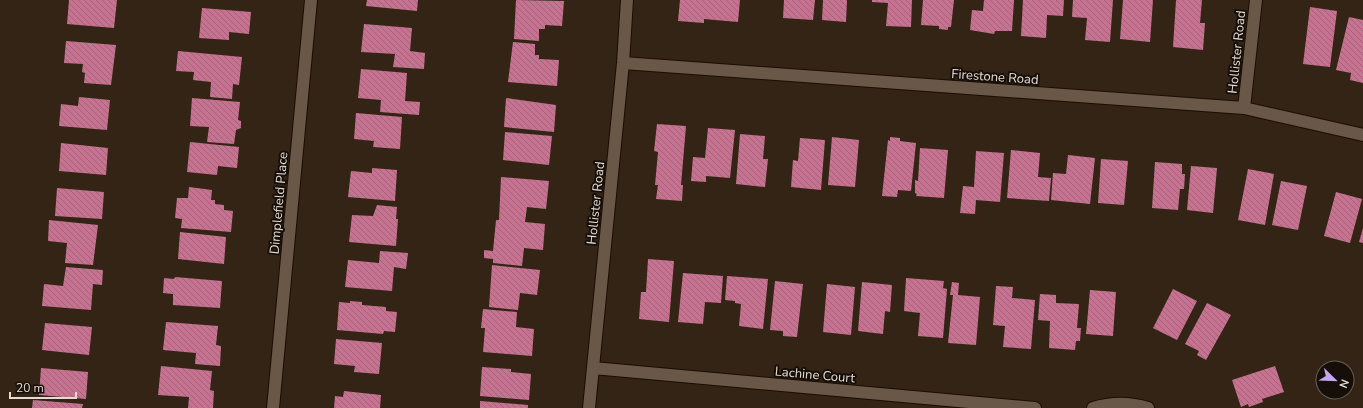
<svg xmlns="http://www.w3.org/2000/svg" width="1363" height="408" font-family="'Nunito Sans',sans-serif">
	<style>
		.building { fill: url(#building-back-hatch) }
		.lines { fill: none; stroke-linecap: round; stroke-linejoin: round }
		.street-casing { stroke: #1b0d02; stroke-width: 14 }
		.street { stroke: #695748; stroke-width: 12 }
		.labels { text-anchor: middle; stroke-width: 4; stroke-linejoin: round; paint-order: stroke }
		.street-label { font-size: 13px; fill: #e5dbd2; stroke: #160f09 }
	</style>
	<defs>
		<pattern id="building-back-hatch" width="6" height="6" patternUnits="userSpaceOnUse"><rect width="6" height="6" fill="#c77291"/><path d="M-1 5l2 2M0 0l6 6M5-1l2 2" fill="none" stroke="#a06478"/></pattern>
	</defs>
	<rect width="100%" height="100%" fill="#342416"/>
	<!-- building -->
	<path class="building" d="M69,0H117L114,28L67,24Z
		M367,0H418L417,11L366,6Z
		M516,0L564,1L562,26L545,25V29H539V41L514,39Z
		M680,0H740L738,22L704,19V23L678,21Z
		M784,0H815L813,20L783,18Z
		M823,0H847L846,22L822,20Z
		M872,0H912L911,27L886,26L888,3L872,2Z
		M923,0H954L951,27H948V30L939,29V26L921,25Z
		M984,0H1014L1012,31H995L994,34L970,30L972,10L983,11Z
		M1023,0H1064L1063,16L1047,15L1046,38L1021,36Z
		M1073,0H1113L1110,42L1085,40L1087,18L1072,17Z
		M1123,0H1153L1150,42L1120,39Z
		M1176,0H1202L1200,23H1205L1203,50L1173,47Z
		M1310,7L1337,11L1330,67L1303,64Z
		M202,8L251,12L249,34L229,32V40L199,38Z
		M1349,17L1363,20V83L1350,80L1351,73L1336,70Z
		M364,24L412,28L410,51L425,53L424,69L393,67L395,54L361,52Z
		M66,41L116,45L111,85L84,83L85,73L82,72L83,64L64,63Z
		M513,42L535,44V55H539V59L559,60L557,86L508,82Z
		M178,51L242,57L239,85L233,84L232,99L210,97L211,82L193,80L194,72L176,71Z
		M361,69L407,73L405,101L420,102L419,115L380,112L381,100L358,98Z
		M79,97L110,100L107,130L59,126L61,104L78,106Z
		M192,98L240,102L238,120L241,121V128L236,130L234,144L207,142L209,127L190,126Z
		M506,98L556,105L554,132L504,127Z
		M356,113L402,117L400,149L373,147L374,141L354,139Z
		M657,124L686,126L681,185H683L682,201L656,199L658,185H655L658,152L654,151Z
		M708,128L735,130L730,178L706,176V182L691,181L693,157L705,158Z
		M505,132L552,136L549,165L503,160Z
		M740,134L765,136L763,159H768L765,187L736,184Z
		M832,137L859,140L855,187L828,185Z
		M890,137L900,138V141L916,143L911,191L898,190L897,197L882,196L888,140L890,141Z
		M800,138L825,140L821,190L791,187L793,160L798,161Z
		M190,142L239,147L237,168L218,166L217,175L187,172Z
		M61,143L108,148L106,175L59,171Z
		M920,148L948,150L944,198L916,196L917,194L915,193V180L918,181Z
		M1011,150L1040,153L1038,177L1051,178L1049,201L1007,198Z
		M976,151L1004,153L1000,202L976,200L975,214L960,213L963,186L974,187Z
		M1068,155L1095,158L1090,204L1051,200L1053,173L1066,174Z
		M1101,159L1128,161L1124,205L1098,203Z
		M1155,162L1182,164V174H1185L1184,189H1180L1178,210L1152,208Z
		M1191,166L1217,168L1213,213L1187,210Z
		M372,168L397,170L395,201L348,197L351,171L372,173Z
		M1248,169L1274,174L1265,225L1238,220Z
		M501,177L549,181L546,209L527,207L525,222L545,224L543,250L524,248L522,266L493,263V259L484,258V250L493,251L496,220H499Z
		M1281,181L1307,186L1298,230L1272,225Z
		M189,187L212,190L211,200H215V204L224,205V210L233,211L231,232L181,228L182,219L175,218L177,198H188Z
		M57,188L104,192L102,219L55,216Z
		M1336,192L1362,199L1350,243L1324,236Z
		M377,205L397,207L396,219H398L396,246L349,242L352,215L373,216Z
		M49,220L98,225L93,265L65,263L67,243L48,241Z
		M1363,228V243L1359,242Z
		M180,232L226,237L224,264L178,259Z
		M380,251L408,253L406,269L394,267L392,291L345,287L348,260L379,263Z
		M648,259L674,261L669,322L639,319L641,292H646Z
		M492,265L540,270L537,295L520,293L518,310L489,307Z
		M66,267L103,270L102,285L93,284L91,310L42,306L44,284L63,286Z
		M683,273L723,276L721,303L705,302L703,324L678,322Z
		M727,276L768,279L763,329L739,326L741,304L735,303V301L725,300Z
		M175,277L222,281L220,308L173,305V294L163,293L164,278L174,279Z
		M906,278L944,281L943,288L947,289L943,338L918,336L920,313L904,311Z
		M775,281L803,284L797,337L783,336V331L770,330Z
		M862,282L892,285L890,312L885,311L883,334L858,331Z
		M952,282L959,283L958,295L980,297L976,345L948,343L953,295H950Z
		M827,284L855,287L851,335L823,332Z
		M996,286L1013,287L1012,298L1035,300L1031,349L1003,347L1005,326L993,325Z
		M1173,289L1197,301L1177,340L1153,328Z
		M1090,290L1116,292L1113,336L1086,334Z
		M1040,294L1056,295V303L1079,304L1077,328H1081L1080,341H1076L1075,350L1049,348L1050,321L1038,320Z
		M350,301L362,302V305L386,307V311L397,312L395,332L384,331L383,334L337,330L339,302L350,303Z
		M1207,303L1231,315L1206,360L1197,355L1199,351L1185,344Z
		M483,309L517,312L516,327L534,329L532,356L483,352L485,328H481Z
		M166,322L218,326L216,345L221,346L220,366L195,364L196,353L163,350Z
		M45,323L92,327L89,355L42,350Z
		M336,339L382,343L379,374L354,372L355,366L334,364Z
		M161,366L212,371L210,390L214,391L213,408H188L189,397L158,395Z
		M1275,366L1284,392L1262,399L1263,402L1249,407L1248,404L1241,407L1232,380Z
		M482,367L511,369V372L531,374L529,400L480,396Z
		M41,368L88,372L86,399L39,395Z
		M344,391L381,395L380,408H334L335,396L343,397Z
		M33,400L83,404L82,408H32Z
		M480,401L528,405V408H480Z"/>
	<g class="lines">
		<defs>
			<path id="street" d="M623,63L1244,108L1363,135
				M1244,108L1256,0
				M593,368L1035,408
				M273,408L311,0
				M589,408L623,63L627,0
				M1093,408C1112,402 1129,402 1148,408"/>
		</defs>
		<!-- street casing -->
		<use href="#street" class="street-casing"/>
		<!-- street -->
		<use href="#street" class="street"/>
	</g>
	<g class="labels">
		<!-- street labels -->
		<g class="street-label">
			<text transform="translate(1236 52) rotate(-84)" y="5">Hollister Road</text>
			<text transform="translate(995 76) rotate(4)" y="5">Firestone Road</text>
			<text transform="translate(278 203) rotate(-85)" y="5">Dimplefield Place</text>
			<text transform="translate(595 203) rotate(-84)" y="5">Hollister Road</text>
			<text transform="translate(815 374) rotate(5)" y="5">Lachine Court</text>
		</g>
	</g>
	<!-- north arrow -->
	<g transform="translate(1335 380) rotate(113)"><circle r="19" fill="#160f09" stroke="#696159"/>
	<path d="M0-3L7 15L0 10L-7 15Z" fill="#c3a7f2"/>
	<text y="-6" font-size="11" font-weight="bold" text-anchor="middle" fill="#e5dbd2">N</text>
	</g>
	<!-- scale -->
	<path d="M10 392v6h66v-6" fill="none" stroke="#e5dbd2" stroke-width="2"/>
	<text x="16" y="392" font-size="12" fill="#e5dbd2" stroke="#160f09" stroke-width="3" paint-order="stroke">20 m</text>
</svg>
